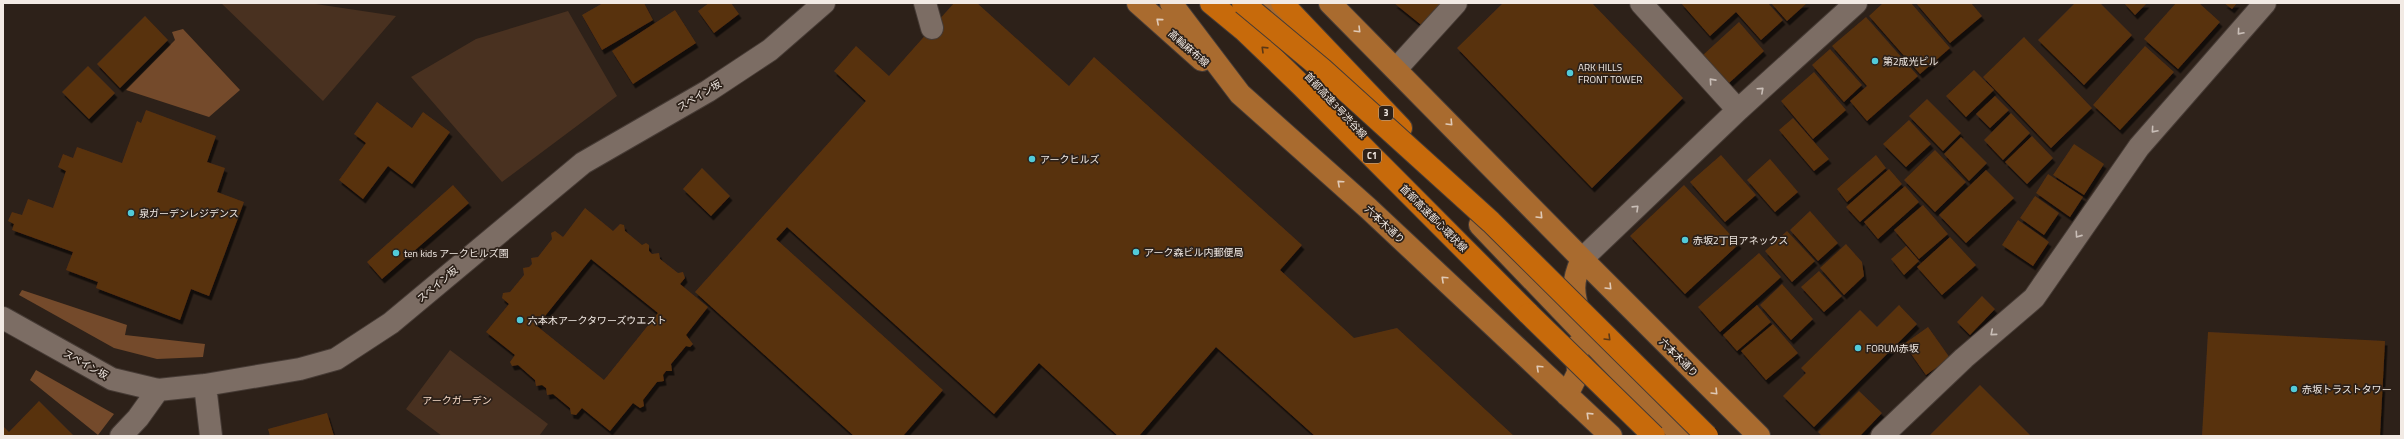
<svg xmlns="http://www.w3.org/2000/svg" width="2404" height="439" font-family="'Titillium Web','Noto Sans JP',sans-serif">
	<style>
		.green { fill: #493120 }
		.forest { fill: #744a2b }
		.building { fill: #593111; fill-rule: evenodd; filter: url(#shadow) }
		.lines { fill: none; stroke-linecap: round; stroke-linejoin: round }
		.minor-casing { stroke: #463b35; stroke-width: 24 }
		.major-casing { stroke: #463b35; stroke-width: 24 }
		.highway-casing { stroke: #463b35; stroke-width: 24 }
		.minor { stroke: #7c6d64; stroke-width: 22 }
		.major { stroke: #a96b2f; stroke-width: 22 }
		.highway { stroke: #c76a0b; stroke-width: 22 }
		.highway-bridge-casing { stroke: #463b35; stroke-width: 24; stroke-linecap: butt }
		.highway-bridge { stroke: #c76a0b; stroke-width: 22 }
		.oneway { stroke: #e0cab7 }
		.oneway2 { stroke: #c9beb7 }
		.oneway3 { stroke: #5b3715 }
		.poi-dot { fill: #52cbd9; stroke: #2d2119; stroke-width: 1.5 }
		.labels { text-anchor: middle; stroke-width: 3.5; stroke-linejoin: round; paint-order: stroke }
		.shield { fill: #2d2119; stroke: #b7aea7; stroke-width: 1 }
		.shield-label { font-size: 9px; font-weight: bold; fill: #f2eae4 }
		.street-label { font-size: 10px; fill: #f2eae4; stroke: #2d2119 }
		.poi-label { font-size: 10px; fill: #f2eae4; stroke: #2d2119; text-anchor: start }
		.park-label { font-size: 10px; fill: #f7dac7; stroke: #2d2119 }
	</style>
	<defs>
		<filter id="shadow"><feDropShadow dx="2.5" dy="4.5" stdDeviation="0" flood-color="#0009"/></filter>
	</defs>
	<rect width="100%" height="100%" fill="#2d2119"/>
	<!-- green -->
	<path class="green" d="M221,3H309L396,16L323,101Z
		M568,11L617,96L502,182L411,77L476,39Z
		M450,350L548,424L539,436H442L406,409Z"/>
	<!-- forest -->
	<path class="forest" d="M183,29L240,90L209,117L126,90L175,40L172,32Z
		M22,290L127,325L125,335L205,344L203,357L157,359L114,348L19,295Z
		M36,370L114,414L98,435L30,380Z"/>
	<!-- building -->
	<path class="building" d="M603,3H644L653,20L602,50L582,15Z
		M709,3H731L739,14L714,33L698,11Z
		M954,3H977L1069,86L1094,57L1302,245L1280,270L1354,338L1397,328L1514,436H1315L1216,347L1139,436H1118L1039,363L994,414L787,227L776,239L943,390L903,436H854L695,292L866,101L834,71L856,46L889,76Z
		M1394,3H1445L1425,28Z
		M1503,3H1592L1683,98L1592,188L1457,48Z
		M1681,3H1768L1783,20L1761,40L1736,12L1710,36Z
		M1771,3H1807L1787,21Z
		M1883,3H1911L1950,48L1920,74L1869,16Z
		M1916,3H1971L1982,16L1950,43Z
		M2075,3H2100L2132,35L2084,85L2038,40Z
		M2124,3H2147L2135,15Z
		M2176,3H2199L2220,22L2178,69L2144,39Z
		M2224,3H2237L2232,9Z
		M675,10L696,43L633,84L612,51Z
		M145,16L168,40L120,88L97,64Z
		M1866,17L1918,76L1867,121L1850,101L1867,86L1832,46Z
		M1739,22L1764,51L1729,83L1703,55Z
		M2024,37L2092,108L2051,148L1983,77Z
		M2145,46L2174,72L2120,130L2093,105Z
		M1830,49L1862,85L1844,102L1812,65Z
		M88,66L115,93L89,119L62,92Z
		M1974,70L1994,90L1966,117L1946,96Z
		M1814,72L1846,110L1813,139L1781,101Z
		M1995,96L2009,110L1990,128L1976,114Z
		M1927,99L1961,133L1943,151L1909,116Z
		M377,102L412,128L423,112L450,132L412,184L388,166L363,199L339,180L366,143L354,134Z
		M146,110L216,136L207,162L225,168L217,192L244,202L209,296L191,289L180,320L96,288L98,282L66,270L73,252L12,230L14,224L8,221L12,212L22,215L28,199L53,208L66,171L58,167L63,154L73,158L77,147L122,163L137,121L141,123Z
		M2011,113L2030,133L2003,160L1984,140Z
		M1793,118L1829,159L1814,171L1779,130Z
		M1909,120L1931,144L1906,167L1883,144Z
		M2032,136L2053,158L2027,184L2005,162Z
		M1961,137L1987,163L1969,181L1944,154Z
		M2074,144L2104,164L2084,195L2053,175Z
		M1935,150L1966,182L1935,212L1904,180Z
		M1721,155L1756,195L1725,222L1690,182Z
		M1876,155L1886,168L1847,202L1837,189Z
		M1770,159L1798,192L1775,212L1747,180Z
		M702,168L730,196L711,216L683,189Z
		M1889,169L1902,184L1860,222L1846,207Z
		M1986,170L2014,198L1966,243L1939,215Z
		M2048,174L2083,197L2070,217L2036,193Z
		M453,185L469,203L382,279L367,262Z
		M1684,185L1739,244L1685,294L1630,236Z
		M1905,186L1919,202L1878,239L1864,222Z
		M2035,196L2059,213L2044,235L2020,218Z
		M1923,205L1948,234L1919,259L1894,230Z
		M585,208L613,231L620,224L624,225L625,231L642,245L646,243L649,245V251L652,254L659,253L660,259L678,273L683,272L685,278L680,284L708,307L686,335L693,344L690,347L686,346L671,364L672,371H666L663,375L664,381L657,382L643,400L644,406L640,408L633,403L610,431L582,408L576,415L571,414L570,408L553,394L547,395L546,388L542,385L536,386L535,380L518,365L512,366L510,362L515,355L486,332L509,304L502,298L503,293L510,292L524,275L523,268L529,267L532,264L531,258L538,257L552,239L551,233L555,231L563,237ZM591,259L658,313L604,380L537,326Z
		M1810,211L1838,243L1818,261L1790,230Z
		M2018,220L2049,242L2033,266L2002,245Z
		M1787,231L1815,261L1792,282L1765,251Z
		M1950,237L1976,265L1942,295L1917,267Z
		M1846,244L1862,262L1864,276L1844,295L1820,268Z
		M1906,246L1919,261L1904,275L1891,259Z
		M1759,253L1781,277L1720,332L1698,307Z
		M1819,271L1842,296L1824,312L1801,287Z
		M1782,284L1813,319L1791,340L1760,305Z
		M1982,296L1995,309L1970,335L1957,322Z
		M1757,305L1771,322L1737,351L1723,335Z
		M1899,305L1917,324L1814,427L1783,396L1806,373L1801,368L1860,310L1877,327Z
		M1773,324L1798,353L1766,380L1741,351Z
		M1928,327L1950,358L1926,375L1904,344Z
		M2208,332L2385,341L2380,436H2202Z
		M1980,385L2031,436H1929Z
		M1859,391L1882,413L1860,436H1822L1818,432Z
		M39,401L73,435L72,436H3V426L9,432Z
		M327,413L334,436H270L268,429Z"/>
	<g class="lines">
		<defs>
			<path id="minor" d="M925,3L932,28
				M1641,3L1738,110
				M1397,68L1456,3
				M1582,259L1738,110L1856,3
				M3,318L112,379L158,390L205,385L300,369L336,359L391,323L583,163L708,91L770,50L824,3
				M205,385L211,436
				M121,436L138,418L158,390
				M1882,436L1964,358L2034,298L2139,147L2265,3"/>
			<path id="major" d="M1138,3L1202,60
				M1171,3L1240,94L1369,209L1611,436
				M1267,3L1294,31
				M1330,3L1582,259L1759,436
				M1480,225L1682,436
				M1580,317C1573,293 1571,283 1582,259
				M1567,395L1578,373L1577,346"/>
			<path id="highway" d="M1211,3L1245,31L1302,86L1529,314
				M1282,3L1401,128"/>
		</defs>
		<!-- minor casing -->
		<use href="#minor" class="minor-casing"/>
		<!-- major casing -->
		<use href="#major" class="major-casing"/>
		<!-- highway casing -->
		<use href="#highway" class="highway-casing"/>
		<!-- minor -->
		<use href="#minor" class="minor"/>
		<!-- major -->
		<use href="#major" class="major"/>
		<!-- highway -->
		<use href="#highway" class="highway"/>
		<defs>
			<path id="highway-bridge" d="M1243,3L1322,69L1491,222L1707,436
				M1529,314L1654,436"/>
		</defs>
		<!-- highway-bridge casing -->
		<use href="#highway-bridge" class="highway-bridge-casing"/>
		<!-- highway-bridge -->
		<use href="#highway-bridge" class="highway-bridge"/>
	</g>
	<!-- one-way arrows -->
	<defs><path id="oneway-chevron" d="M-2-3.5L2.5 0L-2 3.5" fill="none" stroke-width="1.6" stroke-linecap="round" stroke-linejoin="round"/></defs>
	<g class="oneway">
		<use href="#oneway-chevron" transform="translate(1159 21) rotate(-139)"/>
		<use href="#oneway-chevron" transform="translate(1358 30) rotate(45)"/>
		<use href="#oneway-chevron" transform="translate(1450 123) rotate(46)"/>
		<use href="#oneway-chevron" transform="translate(1340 183) rotate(-138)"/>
		<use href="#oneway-chevron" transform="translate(1540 216) rotate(46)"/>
		<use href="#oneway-chevron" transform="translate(1444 279) rotate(-137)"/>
		<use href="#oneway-chevron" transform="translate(1609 287) rotate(45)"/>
		<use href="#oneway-chevron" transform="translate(1539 368) rotate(-137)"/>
		<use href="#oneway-chevron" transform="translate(1715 392) rotate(45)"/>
		<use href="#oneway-chevron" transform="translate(1589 415) rotate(-136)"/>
	</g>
	<g class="oneway2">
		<use href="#oneway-chevron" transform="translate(2240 32) rotate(131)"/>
		<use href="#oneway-chevron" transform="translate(1712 81) rotate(-132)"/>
		<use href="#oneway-chevron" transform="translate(1761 90) rotate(-42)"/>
		<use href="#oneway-chevron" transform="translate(2154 130) rotate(131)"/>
		<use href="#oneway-chevron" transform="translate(1636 208) rotate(-44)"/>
		<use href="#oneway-chevron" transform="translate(2078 235) rotate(125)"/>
		<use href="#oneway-chevron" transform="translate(1993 333) rotate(140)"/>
	</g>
	<g class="oneway3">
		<use href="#oneway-chevron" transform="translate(1264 49) rotate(-136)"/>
		<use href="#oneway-chevron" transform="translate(1608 338) rotate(45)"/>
	</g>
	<!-- markers -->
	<g class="poi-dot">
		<circle cx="1875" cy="61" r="4"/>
		<circle cx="1570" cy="73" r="4"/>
		<circle cx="1032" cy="159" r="4"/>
		<circle cx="131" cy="213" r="4"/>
		<circle cx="1685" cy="240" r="4"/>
		<circle cx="1136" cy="252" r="4"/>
		<circle cx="396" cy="253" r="4"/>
		<circle cx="520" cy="320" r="4"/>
		<circle cx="1858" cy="348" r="4"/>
		<circle cx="2294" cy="389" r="4"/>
	</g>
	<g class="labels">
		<!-- shield labels -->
		<g class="shield">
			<rect x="1379" y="106" width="14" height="14" rx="3"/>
			<rect x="1363" y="149" width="18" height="14" rx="3"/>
		</g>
		<g class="shield-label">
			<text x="1386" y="116">3</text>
			<text x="1372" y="159">C1</text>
		</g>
		<!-- street labels -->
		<g class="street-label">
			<text transform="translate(1189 48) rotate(41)" y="4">高輪麻布線</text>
			<text transform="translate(699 95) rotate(-31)" y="4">スペイン坂</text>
			<text transform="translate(1336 105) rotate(47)" y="4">首都高速3号渋谷線</text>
			<text transform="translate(1434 218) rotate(45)" y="4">首都高速都心環状線</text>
			<text transform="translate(1385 224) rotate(43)" y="4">六本木通り</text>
			<text transform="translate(437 284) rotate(-40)" y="4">スペイン坂</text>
			<text transform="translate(1679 357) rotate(45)" y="4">六本木通り</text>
			<text transform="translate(86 364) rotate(29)" y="4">スペイン坂</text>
		</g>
		<!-- poi labels -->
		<g class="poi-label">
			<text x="1883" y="65">第2成光ビル</text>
			<text x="1578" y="71">ARK HILLS<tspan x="1578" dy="12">FRONT TOWER</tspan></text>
			<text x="1040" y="163">アークヒルズ</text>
			<text x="139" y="217">泉ガーデンレジデンス</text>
			<text x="1693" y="244">赤坂2丁目アネックス</text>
			<text x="1144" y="256">アーク森ビル内郵便局</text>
			<text x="404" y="257">ten kids アークヒルズ園</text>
			<text x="528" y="324">六本木アークタワーズウエスト</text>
			<text x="1866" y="352">FORUM赤坂</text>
			<text x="2302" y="393">赤坂トラストタワー</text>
		</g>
		<!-- park labels -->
		<g class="park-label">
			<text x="457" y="404">アークガーデン</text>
		</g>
	</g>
	<!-- border -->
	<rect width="2404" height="439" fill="none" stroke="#f2eae4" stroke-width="8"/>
</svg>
